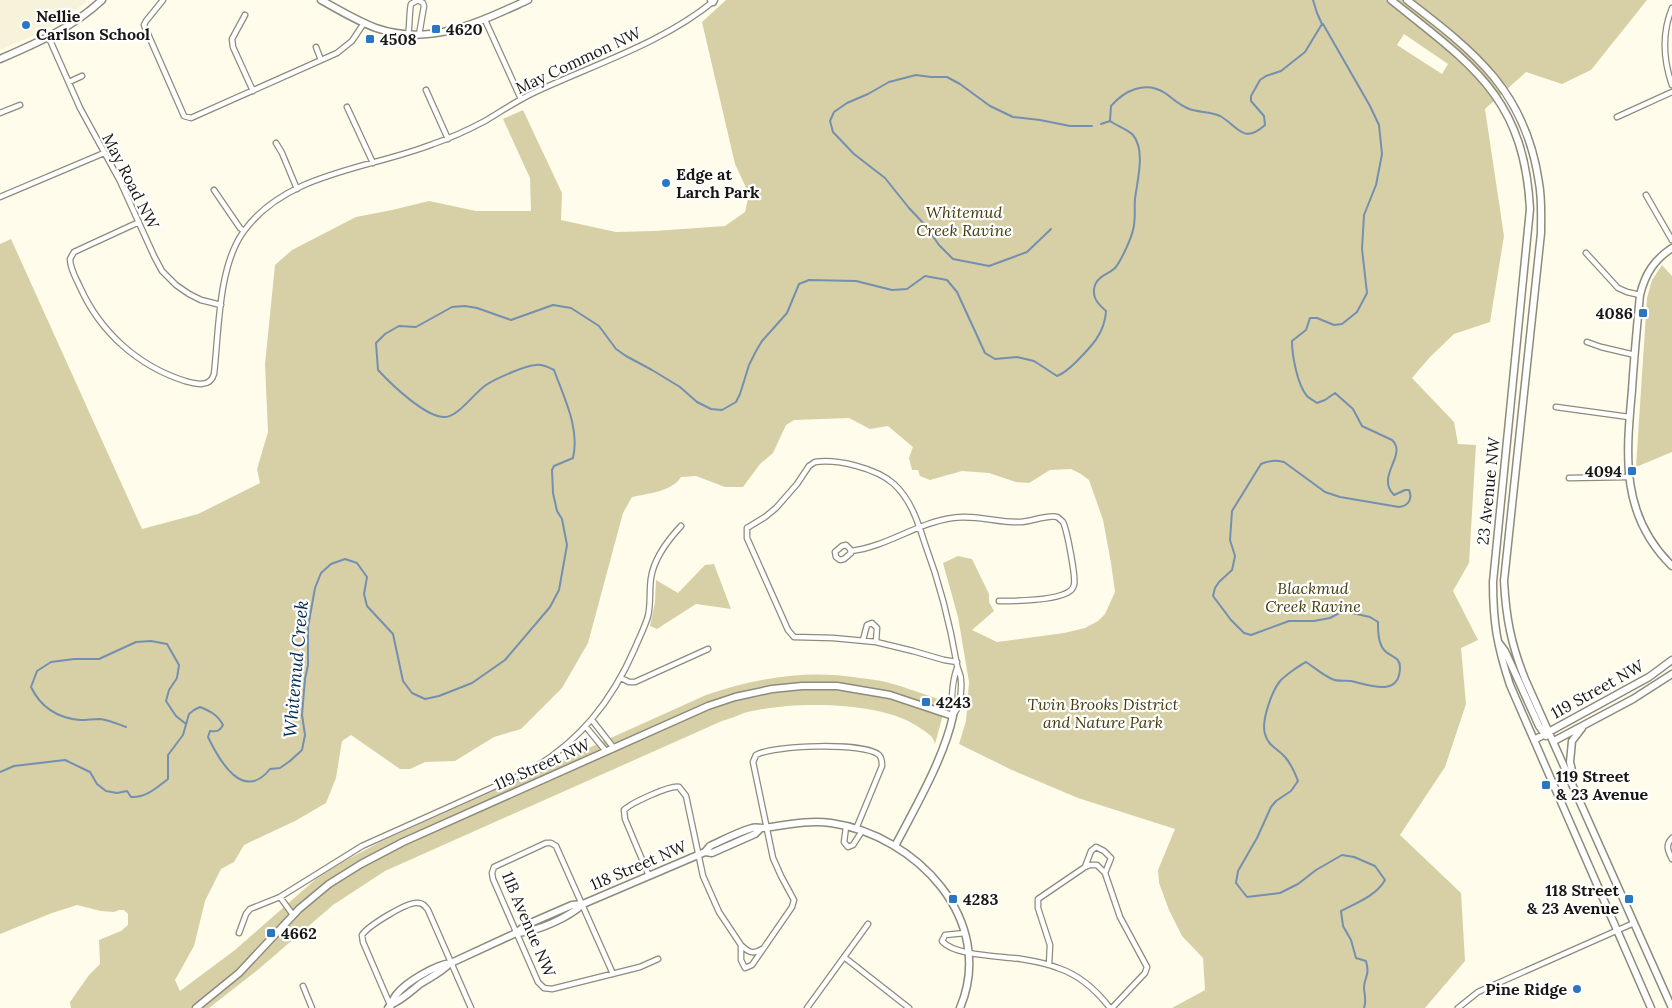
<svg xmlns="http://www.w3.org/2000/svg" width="1672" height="1008" font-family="Lora,serif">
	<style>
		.built { fill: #f7f3db }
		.green { fill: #d7d0a6; fill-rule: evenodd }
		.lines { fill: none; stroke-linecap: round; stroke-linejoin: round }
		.stream { stroke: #748faf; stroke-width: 2 }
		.street-casing { stroke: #8e8b7c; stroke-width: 7 }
		.secondary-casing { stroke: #8e8b7c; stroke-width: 9 }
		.street { stroke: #fff; stroke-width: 4.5 }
		.secondary { stroke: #fff; stroke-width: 6 }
		.poi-dot { fill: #2976c5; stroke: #fff; stroke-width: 2 }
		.labels { text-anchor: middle; stroke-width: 4.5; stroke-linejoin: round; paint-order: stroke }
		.poi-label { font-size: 16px; font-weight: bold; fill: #181712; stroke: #fff; text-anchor: start }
		.street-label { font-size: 16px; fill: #181712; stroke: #fff }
		.park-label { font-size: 16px; font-style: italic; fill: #433b0a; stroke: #fff }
		.water-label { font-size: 18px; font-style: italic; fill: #012c56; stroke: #fff }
	</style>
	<rect width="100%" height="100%" fill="#fffcec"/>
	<!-- built -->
	<path class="built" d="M0,0H86L87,2L44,31L0,50Z"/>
	<!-- green -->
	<path class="green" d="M726,0H1647L1591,70L1562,84L1526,72L1485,109L1504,236L1490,322L1454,334L1430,357L1412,378L1454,422L1458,444L1476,445L1469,563L1453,591L1478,640L1461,648L1466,704L1445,767L1400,835L1461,893L1465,961L1425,1008H1172L1205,990L1203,958L1182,936L1169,910L1159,883L1158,870L1175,829L1078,798L1012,770L959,744L966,721L969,682L958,617L943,563L958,556L972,559L989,594V602L994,611L972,630L997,642L1064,633L1085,628L1098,621L1105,614L1115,592L1111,563L1103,520L1095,497L1089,480L1081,474L1071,469L1050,470L1029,483L1016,482L989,473L962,471L930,480L920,476L918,470H912L909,458L913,447L888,426L870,429L849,418L794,420L786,425L773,453L760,464L743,487H725L696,476L681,477C673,491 647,494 632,497L623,513L588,643L562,688L521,729L494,737L455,761L425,762L410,769H400L351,735L342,741L336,778L326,803L295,821L244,845L234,862L221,869L205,901L194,946L175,980L180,991L235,950L316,879L341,863L380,842L706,695C758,678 805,669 860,678C869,679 878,680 886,682C905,687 923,694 941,700L948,696L935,744C933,735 927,733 920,728C882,700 788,701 744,713C737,716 729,719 722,721L385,871L333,905L260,968L209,1008H71L70,1002L89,975L100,964L99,940L121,931L128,925V914L124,910H119L114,912L101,911L77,905L52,913L0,934V244L11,239L142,529L198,514L260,483L257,469L268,432L265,364L275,265L292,250L356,217L392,210L429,201L476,211H531L530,178L503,119L523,110L562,193L561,220L616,232L654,231L725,226L745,212L749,194L735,164L702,22ZM1404,34L1448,64L1442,74L1397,45Z
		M1662,265L1672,276V452L1636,467L1647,298L1652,280Z
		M714,564L731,609L696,604L657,629L650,626L655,602L656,580L678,593L705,565Z"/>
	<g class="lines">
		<!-- stream -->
		<path class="stream" d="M1323,24L1370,106L1379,125L1382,154L1376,185L1364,215L1362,249L1367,293L1357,312L1342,324L1334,325L1317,318H1310L1306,330L1292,341C1292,355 1297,384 1307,396C1309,398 1314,401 1317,403L1325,400L1335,393L1353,409L1362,426L1392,440C1408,455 1375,476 1394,495L1405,490H1409C1413,499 1408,506 1399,507L1340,497L1325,492L1284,462C1276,460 1269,460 1261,464L1232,511L1230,540L1235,556L1232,570L1219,582L1215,588L1213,596L1231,620L1244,633L1251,635L1289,621H1314L1330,618L1343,611L1370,617L1378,622C1378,631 1378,644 1385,651C1391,657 1400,657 1400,667C1400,698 1369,685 1351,681C1345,680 1338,682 1332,679C1323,675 1315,668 1306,662C1300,665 1286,675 1281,680C1272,690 1261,721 1265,734C1268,746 1278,749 1285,757C1291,764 1295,773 1298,781L1291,791L1276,801L1271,807L1257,838L1238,871L1236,883L1247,897L1280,893L1298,884L1316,870L1342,855L1354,857L1375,866L1385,880C1376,896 1356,903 1341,911L1343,926L1351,940L1356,958L1366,961C1370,976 1365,975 1364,987C1364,994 1367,1000 1364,1008
			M1101,124L1110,121
			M1051,229L1027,252L989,266L953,259L939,245L925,225L909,208L885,178L854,154L833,132L830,121L834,112L847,103L868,94L889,82L916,75L931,77H947L960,84L990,106L1013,117L1040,120L1070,126H1092
			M126,727C118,724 109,720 100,719C93,719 87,720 80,720C58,718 41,708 31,687L37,671L51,662L74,659H99L136,642L151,641L167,644L179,665L177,678L169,690L166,701L176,716L186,724
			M0,772L14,766L65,760L90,772L97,784L106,791L117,793L127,791L131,797C146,798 156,788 168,779V755L183,735L189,714L194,710L200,707C210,711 218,715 223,725C220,731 217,732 210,731L208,737C219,760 243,803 270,769L280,768L290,761L302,750L305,735L302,715L305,679L308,665V627L315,588L321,573L331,564L345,559L357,563L367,577L364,594L367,606L393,634L403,681L412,693L425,699L439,696L472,683L505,660L550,607L559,590L567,545L562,519L557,511L553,493L552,470L554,466L573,458C580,428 564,398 554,370C548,367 542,364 536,365C526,365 495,379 486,385C475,392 458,417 445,417C426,418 391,384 378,370L376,343L385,334L399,326L416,327L452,307L465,306L477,308L511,320L553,305L571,308L599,326L616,349L626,356L652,370L680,387L697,402L711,409L722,410L736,402L740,394L749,365L756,351L762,341L787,313L799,284L809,280L856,281L892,290L907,289L925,276L947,280L957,292L985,353L995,359L1017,357L1034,361L1057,376C1065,373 1070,368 1076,362C1091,347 1105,333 1106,311C1098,304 1091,297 1095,285C1099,275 1108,275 1115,268C1121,261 1131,239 1133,230C1136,220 1134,209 1135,199C1137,181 1146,151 1133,135C1129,130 1117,126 1110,121L1111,106C1124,91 1145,80 1165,93C1172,98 1178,104 1187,108C1197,113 1209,111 1220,116C1238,126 1243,145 1265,125L1264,116L1251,101V96L1260,80L1266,76L1281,71L1305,52L1322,24L1317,13L1313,0"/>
		<defs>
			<path id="street" d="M163,0L146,21L144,25L184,116L191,118L337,53L352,41L364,23
				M1672,8C1662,33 1663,59 1672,85
				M245,15L232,39L233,47L253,91
				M485,20L521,99
				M408,35C410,25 409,12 411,4L418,0L423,3L424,6L419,35
				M49,38L80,108L120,181L154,256L162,271L176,285L189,294L201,300L221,305
				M316,47L321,60
				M69,82L82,76
				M426,90L448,139
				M347,107L373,163
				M0,113L20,105
				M1617,117L1672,92
				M276,143L282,153L297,189
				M214,190L240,228L244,231
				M1646,195L1672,240
				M0,197L104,153
				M139,222L74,252L70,259C70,269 76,278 80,287C100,332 138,366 185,381C196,384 210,388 214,374C219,331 218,266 244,231C287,172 370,169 433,144C451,138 468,130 485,121C500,112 515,102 531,94C592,65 662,44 715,0
				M1586,253L1618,288L1627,292L1640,295
				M1587,342L1601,347L1635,355
				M1556,407L1629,417
				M1569,478L1628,477
				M846,545L850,549L851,553L844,559L840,560L836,557L835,552L842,546Z
				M851,551C886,547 917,523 952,518C975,514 997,523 1020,522C1030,522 1049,514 1057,517C1059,518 1061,520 1063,522C1067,530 1076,577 1074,585C1073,588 1072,590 1070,591C1057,601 1015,601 999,601
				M863,640L867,625L872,623L877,628L876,642
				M621,678L629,682H635L708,649
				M953,716C960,705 962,693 961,680C961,674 958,671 957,665C950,624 940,584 925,544C918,522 911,500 894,484C876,468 838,459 815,462L809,466L797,484L776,508L765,517L747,528V538L788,630L794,637L833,638L876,642L913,651L944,660L957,662
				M953,716C951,701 952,682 957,668
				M592,720L613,747
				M586,727L605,750
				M846,827L844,842L848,847L853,845L862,831
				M1672,838C1665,845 1668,851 1672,859
				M1085,867L1091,851L1096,847L1104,851L1111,858L1105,873
				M649,876L625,819L624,810C631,803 670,785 679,787L686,796L703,876L719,912L741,945V960L745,968L752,965L792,907L794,900L781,876L773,858L753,762L756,755C773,745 865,742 879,755C882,758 882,762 882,766L856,829
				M280,897L293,915
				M239,933L246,914L250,909L280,897L362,846L527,772C579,743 612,701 635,648C639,638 645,627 648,616C651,604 649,591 651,578C654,558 667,541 681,526
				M965,933L945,935L942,941C954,956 1002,956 1021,959C1033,961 1046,963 1058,968C1079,975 1097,991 1110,1008
				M741,945C748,952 753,955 762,949
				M844,957L909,1008
				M1049,965L1050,945L1038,908V899L1085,867L1090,865H1097L1105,873L1120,917L1147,967L1145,973L1112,1008
				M613,974L556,846L551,843H546L494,867L492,873L493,879L538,982L544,988L552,989L640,967L658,959
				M303,986L312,1008
				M391,1007L363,942L362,935C368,926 408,901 418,903C423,903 425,906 428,910L471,1008
				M807,1008L868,924
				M1458,1008L1478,992L1634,923"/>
			<path id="secondary" d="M321,0C339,10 357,21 376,28C431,47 479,22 528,0
				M711,0L713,2
				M1391,0C1472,65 1524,97 1530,209L1493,582C1493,622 1497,646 1510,685L1651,1008
				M1407,0C1476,53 1526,92 1539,183C1542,199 1541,216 1541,233L1504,581C1506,618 1511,644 1525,679L1672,1008
				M0,59C37,43 72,28 102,0
				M1672,248C1654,260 1645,274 1640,295C1637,326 1634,358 1632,390C1626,456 1620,515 1672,566
				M1499,643L1505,651L1539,726L1546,736
				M1534,740L1649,677L1672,660
				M1554,741L1633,699L1672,674
				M1574,779L1570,762L1572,741L1582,728
				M705,852L712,853L755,834L761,828
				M518,933C538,931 568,918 583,904
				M390,1005C402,1000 410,992 420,984C431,977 442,972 450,963
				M196,1008L239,973L299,909L329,884L361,864L403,842L708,706L735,697L772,689L802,686H837L890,695L953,716C944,758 915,808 895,846
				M388,1008C392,1004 393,999 396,995C406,982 435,965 451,963L516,933L526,925L572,905L583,904L705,852L710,846C723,840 738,832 752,828C755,827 759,828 763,828C786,825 808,820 831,823C916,835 997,920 960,1008"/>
		</defs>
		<!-- street casing -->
		<use href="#street" class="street-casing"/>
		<!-- secondary casing -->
		<use href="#secondary" class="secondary-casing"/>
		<!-- street -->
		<use href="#street" class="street"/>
		<!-- secondary -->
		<use href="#secondary" class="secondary"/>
	</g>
	<!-- markers -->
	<g class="poi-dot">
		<circle cx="26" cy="25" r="5"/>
		<rect x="431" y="24" width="10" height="10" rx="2.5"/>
		<rect x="365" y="34" width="10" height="10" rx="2.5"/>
		<circle cx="666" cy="183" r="5"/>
		<rect x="1638" y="308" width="10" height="10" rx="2.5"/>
		<rect x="1627" y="466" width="10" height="10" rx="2.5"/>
		<rect x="921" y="697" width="10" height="10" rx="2.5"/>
		<rect x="1541" y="780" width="10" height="10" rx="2.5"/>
		<rect x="948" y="894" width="10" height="10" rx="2.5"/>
		<rect x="1624" y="894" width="10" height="10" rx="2.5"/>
		<rect x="266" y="928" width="10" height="10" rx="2.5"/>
		<circle cx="1577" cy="989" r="5"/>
	</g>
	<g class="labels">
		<!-- poi labels -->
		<g class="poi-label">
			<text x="36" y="22">Nellie<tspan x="36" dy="18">Carlson School</tspan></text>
			<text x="446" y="35">4620</text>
			<text x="380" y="45">4508</text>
			<text x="676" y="180">Edge at<tspan x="676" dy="18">Larch Park</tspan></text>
			<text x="1633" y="319" text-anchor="end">4086</text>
			<text x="1622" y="477" text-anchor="end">4094</text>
			<text x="936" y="708">4243</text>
			<text x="1556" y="782">119 Street<tspan x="1556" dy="18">&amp; 23 Avenue</tspan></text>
			<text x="1619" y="896" text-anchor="end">118 Street<tspan x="1619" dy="18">&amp; 23 Avenue</tspan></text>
			<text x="963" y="905">4283</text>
			<text x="281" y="939">4662</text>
			<text x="1567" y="995" text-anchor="end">Pine Ridge</text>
		</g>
		<!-- street labels -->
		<g class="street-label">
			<text transform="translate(578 60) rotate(-25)" y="6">May Common NW</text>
			<text transform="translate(131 181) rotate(63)" y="6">May Road NW</text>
			<text transform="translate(1488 491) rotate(-84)" y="6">23 Avenue NW</text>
			<text transform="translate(1597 689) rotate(-29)" y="6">119 Street NW</text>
			<text transform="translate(542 764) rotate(-24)" y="6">119 Street NW</text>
			<text transform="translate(638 865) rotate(-23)" y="6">118 Street NW</text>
			<text transform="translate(529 924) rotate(67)" y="6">11B Avenue NW</text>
		</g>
		<!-- park labels -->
		<g class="park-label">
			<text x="964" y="218">Whitemud<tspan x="964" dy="18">Creek Ravine</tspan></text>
			<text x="1313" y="594">Blackmud<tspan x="1313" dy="18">Creek Ravine</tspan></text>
			<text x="1103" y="710">Twin Brooks District<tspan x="1103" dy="18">and Nature Park</tspan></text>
		</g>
		<!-- water labels -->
		<g class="water-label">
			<text transform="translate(296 669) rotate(-85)" y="6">Whitemud Creek</text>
		</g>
	</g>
</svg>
